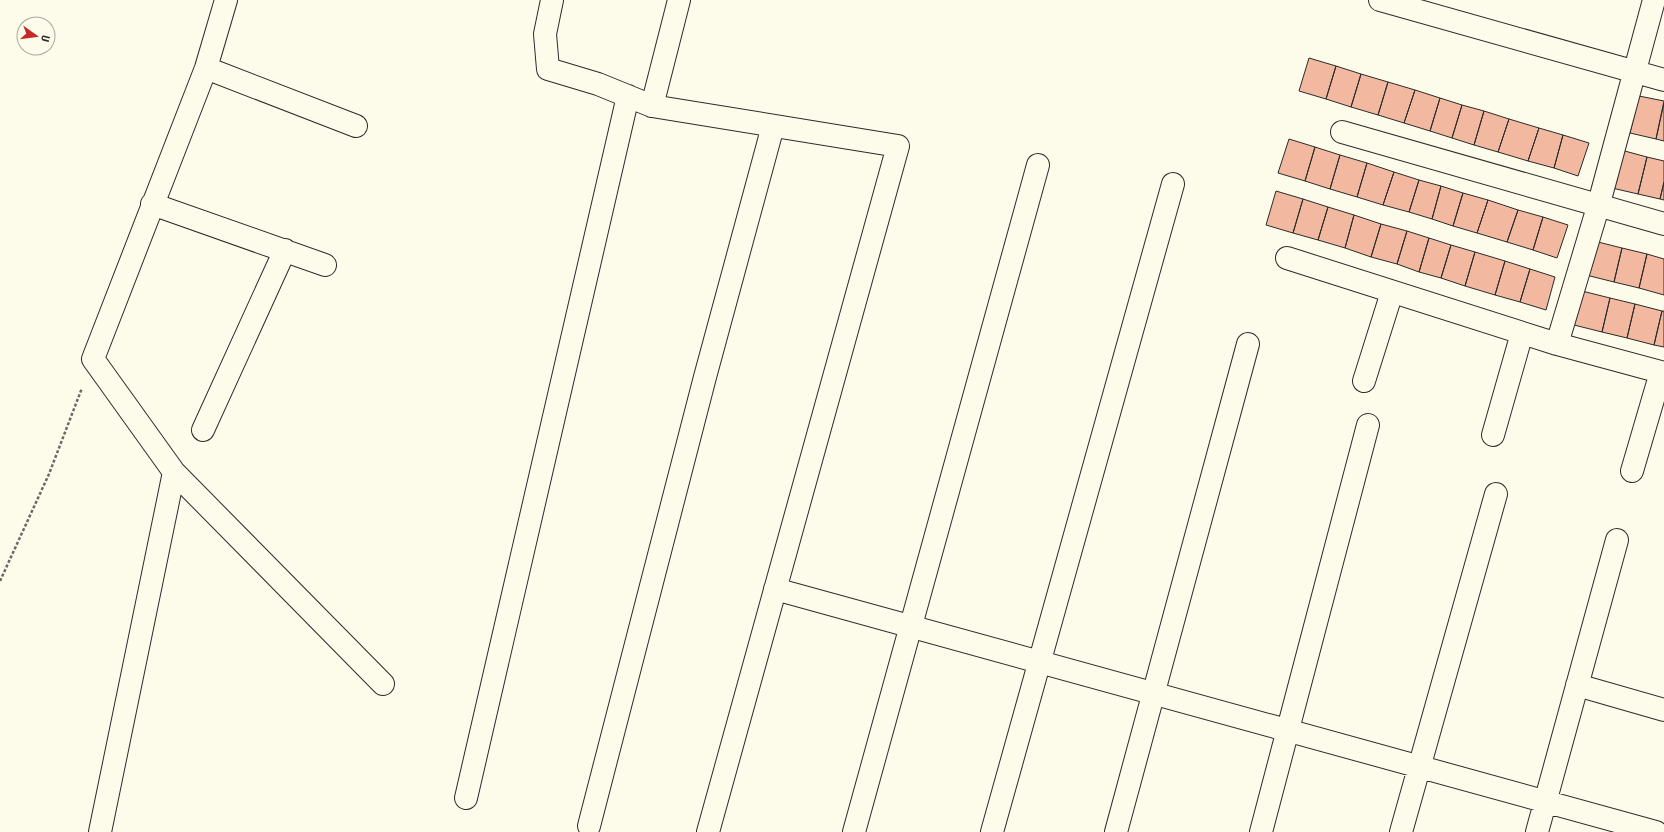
<svg xmlns="http://www.w3.org/2000/svg" width="1664" height="832" font-family="'Roboto Condensed',sans-serif">
	<style>
		.building { fill: #f2b8a0; stroke: #2b2b2b }
		.lines { fill: none; stroke-linecap: round; stroke-linejoin: round }
		.minor-casing { stroke: #2b2b2b; stroke-width: 24 }
		.path { stroke: #6a6964; stroke-width: 2.5; stroke-dasharray: 3 2; stroke-linecap: butt }
		.minor { stroke: #fdfbea; stroke-width: 22 }
	</style>
	<rect width="100%" height="100%" fill="#fdfbea"/>
	<!-- building -->
	<path class="building" d="M1309,58L1336,66L1326,99L1299,91Z
		M1336,66L1361,74L1351,107L1326,99Z
		M1361,74L1388,82L1378,115L1351,107Z
		M1388,82L1415,90L1404,123L1378,115Z
		M1415,90L1440,98L1430,131L1404,123Z
		M1639,96L1664,101L1656,139L1630,133Z
		M1440,98L1462,105L1452,138L1430,131Z
		M1664,103V141L1656,139Z
		M1462,105L1484,111L1474,145L1452,138Z
		M1484,111L1509,119L1498,152L1474,145Z
		M1509,119L1539,128L1528,161L1498,152Z
		M1539,128L1563,135L1554,168L1528,161Z
		M1563,135L1589,143L1578,176L1554,168Z
		M1289,139L1315,147L1305,181L1278,173Z
		M1315,147L1340,155L1330,189L1305,181Z
		M1621,150L1647,157L1638,194L1612,188Z
		M1340,155L1367,163L1357,197L1330,189Z
		M1647,157L1664,161V182L1660,199L1638,194Z
		M1367,163L1394,172L1383,205L1357,197Z
		M1394,172L1419,180L1409,212L1383,205Z
		M1419,180L1441,186L1432,219L1409,212Z
		M1664,182V200L1660,199Z
		M1441,186L1463,193L1453,226L1432,219Z
		M1276,191L1303,199L1293,233L1266,225Z
		M1463,193L1488,200L1477,233L1453,226Z
		M1303,199L1328,207L1318,240L1293,233Z
		M1488,200L1518,210L1507,242L1477,233Z
		M1328,207L1354,215L1345,248L1318,240Z
		M1518,210L1543,217L1533,250L1507,242Z
		M1354,215L1381,224L1371,257L1345,248Z
		M1543,217L1568,225L1557,258L1533,250Z
		M1381,224L1407,231L1397,264L1371,257Z
		M1407,231L1429,238L1419,272L1397,264Z
		M1429,238L1451,245L1441,278L1419,272Z
		M1594,241L1622,248L1614,282L1586,275Z
		M1451,245L1475,252L1465,286L1441,278Z
		M1622,248L1647,254L1639,288L1614,282Z
		M1475,252L1505,261L1495,295L1465,286Z
		M1647,254L1664,259V295L1639,288Z
		M1505,261L1530,269L1520,302L1495,295Z
		M1530,269L1555,277L1546,310L1520,302Z
		M1582,291L1610,298L1602,332L1574,325Z
		M1610,298L1635,304L1627,338L1602,332Z
		M1635,304L1662,311L1654,345L1627,338Z
		M1662,311H1664V347L1654,345Z"/>
	<g class="lines">
		<defs>
			<path id="minor" d="M226,0L206,68L93,359L174,472L383,684
				M552,0L545,34L548,69L598,84L652,106L898,146L708,832
				M1380,0L1664,80
				M206,68L356,126
				M652,106L679,0
				M1342,132L1664,224
				M152,204L325,265
				M1287,258L1557,344L1664,373
				M1557,344L1598,207L1654,0
				M1364,381L1392,292
				M203,430L285,250
				M1493,435L1522,333
				M1632,471L1661,372
				M775,589L1656,832
				M1577,685L1664,710
				M466,798L628,96
				M589,826L705,377L773,126
				M100,832L174,472
				M854,832L1038,165
				M992,832L1173,184
				M1116,832L1248,344
				M1261,832L1368,425
				M1401,832L1496,494
				M1537,832L1617,540"/>
		</defs>
		<!-- minor casing -->
		<use href="#minor" class="minor-casing"/>
		<!-- path -->
		<path class="path" d="M0,581L49,474L82,388"/>
		<!-- minor -->
		<use href="#minor" class="minor"/>
	</g>
	<!-- north arrow -->
	<g transform="translate(36 36) rotate(104)"><circle r="19" fill="#fdfbea" stroke="#a9a89e"/>
	<path d="M0-3L7 15L0 10L-7 15Z" fill="#c62828"/>
	<text y="-6" font-size="11" font-weight="bold" text-anchor="middle" fill="#2b2b2b">U</text>
	</g>
</svg>
